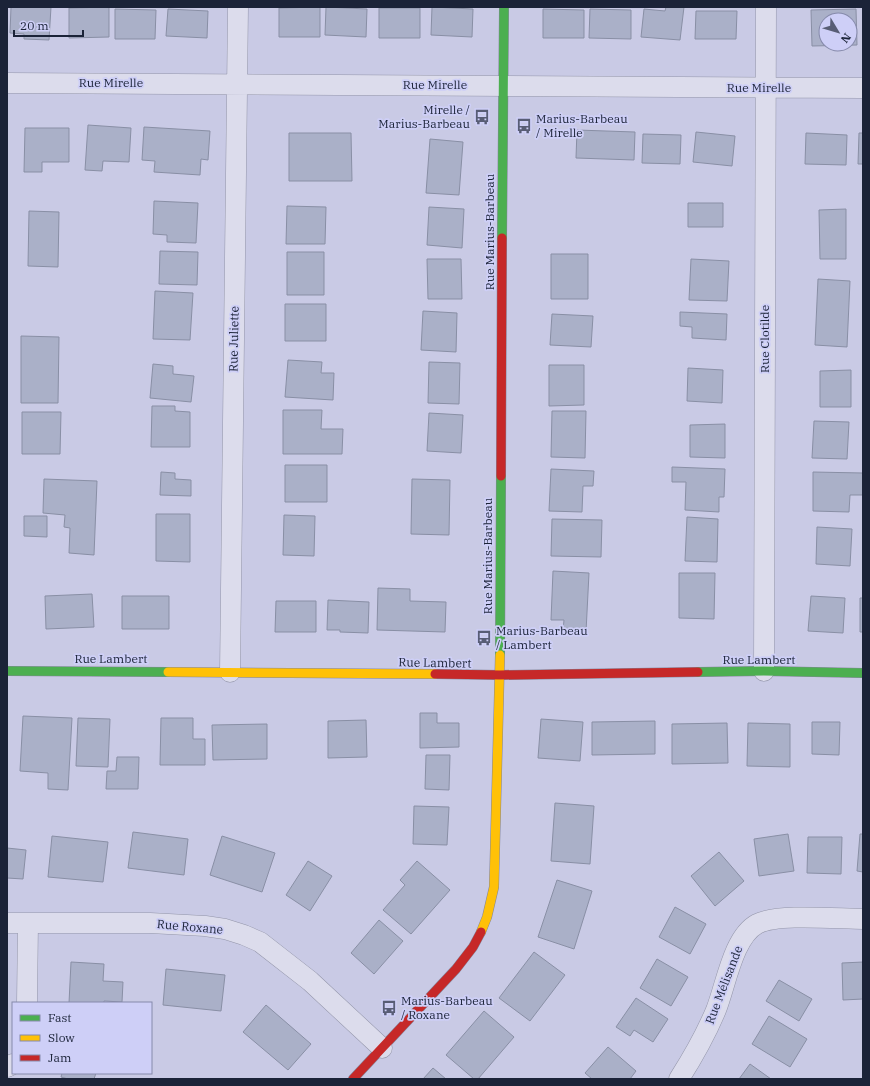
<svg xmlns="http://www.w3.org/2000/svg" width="870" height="1086" font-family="'IBM Plex Serif',serif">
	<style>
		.building { fill: #aab0c8; stroke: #898fa5; fill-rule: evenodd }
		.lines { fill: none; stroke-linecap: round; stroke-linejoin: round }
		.street-casing { stroke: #9395a9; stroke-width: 21 }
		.fast-casing { stroke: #838599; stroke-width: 10 }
		.slow-casing { stroke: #838599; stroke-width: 10 }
		.jam-casing { stroke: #838599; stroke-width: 10 }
		.street { stroke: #dcdcec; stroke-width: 20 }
		.fast { stroke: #4caf50; stroke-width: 9 }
		.slow { stroke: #ffc107; stroke-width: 9 }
		.jam { stroke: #c62828; stroke-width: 9 }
		.labels { text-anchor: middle; stroke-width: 3.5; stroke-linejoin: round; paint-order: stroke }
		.street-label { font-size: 12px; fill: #1b2338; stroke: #cecff7 }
		.poi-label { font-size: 12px; fill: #1b2338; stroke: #cecff7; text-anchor: start }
	</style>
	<rect width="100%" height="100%" fill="#c9cae5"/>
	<!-- building -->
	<path class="building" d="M11,7H51L49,40L24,39V34L10,33Z
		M109,7V37L69,38V8Z
		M320,7V37H279V8Z
		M326,7L367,9L366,37L325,35Z
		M432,7L473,9L472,37L431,35Z
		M666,7H684L680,40L641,37L644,9L665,11Z
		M379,8H420V38H379Z
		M115,9L156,10L155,39H115Z
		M168,9L208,11L207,38L166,36Z
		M543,9L584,10V38H543Z
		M590,9L631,10V39L589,38Z
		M856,9L857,45L812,46L811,10ZM826,20H850V44H826Z
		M696,11H737L736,39H695Z
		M88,125L131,128L129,162L103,161L102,171L85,170Z
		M144,127L210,131L208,160L201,159L200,175L154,172L155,161L142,160Z
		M25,128H69V162H42V172H24Z
		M577,130L635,132L634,160L576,158Z
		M696,132L735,136L732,166L693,162Z
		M289,133H351L352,181H289Z
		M806,133L847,135L846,165L805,164Z
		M859,133H863V164H858Z
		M643,134L681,135L680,164L642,163Z
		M430,139L463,142L459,195L426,193Z
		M154,201L198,203L196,243L167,242V235L153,234Z
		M688,203H723V227H688Z
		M287,206L326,207L325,244H286Z
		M429,207L464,209L462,248L427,245Z
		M846,209V259H820L819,210Z
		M29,211L59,212L58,267L28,266Z
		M160,251L198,252L197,285L159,284Z
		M287,252H324V295H287Z
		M551,254H588V299H551Z
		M427,259H461L462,299H428Z
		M691,259L729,261L727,301L689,300Z
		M818,279L850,281L847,347L815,345Z
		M155,291L193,293L190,340L153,339Z
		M285,304H326V341H285Z
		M423,311L457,313L456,352L421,350Z
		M680,312L727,314L726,340L692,338V327L680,326Z
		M552,314L593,316L591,347L550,345Z
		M21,336L59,337L58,403H21Z
		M288,360L322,362L321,373H334L333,400L285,397Z
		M429,362L460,363L459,404L428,403Z
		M153,364L173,366V374L194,376L191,402L150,398Z
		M549,365H584V405L549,406Z
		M688,368L723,370L722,403L687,401Z
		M851,370V407H820V371Z
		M152,406H175V411L190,412V447H151Z
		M283,410H322L321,429H343L342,454H283Z
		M552,411H586L585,458L551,457Z
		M22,412H61L60,454H22Z
		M429,413L463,415L461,453L427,451Z
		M814,421L849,422L847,459L812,458Z
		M725,424V458L690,457V425Z
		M285,465H327V502H285Z
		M672,467L725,469L724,497H719V512L685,510L686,482H672Z
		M551,469L594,471L593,486H583L582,512L549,511Z
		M161,472L175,473V479L191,480V496L160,495Z
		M813,472L863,473V495H850L849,512L813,511Z
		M44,479L97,481L94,555L69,553L70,528L64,527L65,515L43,513Z
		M412,479L450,480L449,535L411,534Z
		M156,514H190V562L156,561Z
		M284,515L315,516L314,556L283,555Z
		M24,516H47V537L24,536Z
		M687,517L718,519L717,562L685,561Z
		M552,519L602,520L601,557L551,556Z
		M817,527L852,529L850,566L816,564Z
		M553,571L589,573L586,632L563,630L564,620H551Z
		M679,573H715L714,619L679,618Z
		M378,588L410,589V601L446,602L445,632L377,630Z
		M92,594L94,627L46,629L45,596Z
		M122,596H169V629H122Z
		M811,596L845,598L843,633L808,631Z
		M860,598H863V632H860Z
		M328,600L369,602L368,633L340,632V630H327Z
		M276,601H316V632H275Z
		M420,713H437V723H459V747L420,748Z
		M23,716L72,718L68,790L48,789V773L20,771Z
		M78,718L110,719L108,767L76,766Z
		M161,718H193V739H205V765H160Z
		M541,719L583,722L580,761L538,758Z
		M366,720L367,757L328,758V721Z
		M655,721V754L592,755V722Z
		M812,722H840L839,755L812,754Z
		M727,723L728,763L672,764V724Z
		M748,723L790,724V767L747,766Z
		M267,724V759L213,760L212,725Z
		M426,755H450L449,790L425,789Z
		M117,757H139L138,789H106L107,771H116Z
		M555,803L594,806L590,864L551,861Z
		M414,806L449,807L447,845L413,844Z
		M133,832L188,839L184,875L128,868Z
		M788,834L794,871L759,876L754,839Z
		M860,834H863V872L857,871Z
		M52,836L108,842L103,882L48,877Z
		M222,836L275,853L262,892L210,875Z
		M808,837H842L841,874L807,873Z
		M7,848L26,850L23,879L7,878Z
		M719,852L744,881L715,906L691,876Z
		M308,861L332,876L310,911L286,895Z
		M417,861L450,890L411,934L383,910L405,885L400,880Z
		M557,880L592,891L574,949L538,937Z
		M675,907L706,924L690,954L659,937Z
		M379,920L403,941L374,974L351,953Z
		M534,952L565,975L530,1021L499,998Z
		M657,959L688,977L671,1006L640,988Z
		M71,962L104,964L103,981L123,982L122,1002L104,1001V1003H69Z
		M863,962V999L843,1000L842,963Z
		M166,969L225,975L221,1011L163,1005Z
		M779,980L812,999L799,1021L766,1001Z
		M636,998L668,1019L653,1042L634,1030L630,1036L616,1027Z
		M266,1005L311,1044L288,1070L243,1032Z
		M484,1011L514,1037L478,1079H474L446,1055Z
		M769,1016L807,1039L790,1067L752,1044Z
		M608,1047L636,1071L630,1079H592L585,1073Z
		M750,1064L771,1079H739Z
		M433,1068L446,1079H423Z
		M62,1073H96L94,1079H68L61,1077Z"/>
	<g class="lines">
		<defs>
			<path id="street" d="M7,83L863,88
				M764,671L766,7
				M230,672L238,7
				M7,923H150L205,926L225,929L244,935L260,942L310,981L382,1048
				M27,1003L28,923
				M7,1067L13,1064
				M679,1079C693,1057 706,1034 716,1010C726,985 733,937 757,924C777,913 839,919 863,919"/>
			<path id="fast" d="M502,238L504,7
				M500,655L501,476
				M7,671L168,672
				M698,672L764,671L863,673"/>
			<path id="slow" d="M168,672L435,674
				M481,932L487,917L494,887L500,655"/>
			<path id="jam" d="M501,476L502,238
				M435,674L500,675L698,672
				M353,1079L456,969L473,947L481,932"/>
		</defs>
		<!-- street casing -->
		<use href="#street" class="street-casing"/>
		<!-- fast casing -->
		<use href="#fast" class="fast-casing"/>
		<!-- slow casing -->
		<use href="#slow" class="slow-casing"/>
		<!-- jam casing -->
		<use href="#jam" class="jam-casing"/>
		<!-- street -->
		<use href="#street" class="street"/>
		<!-- fast -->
		<use href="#fast" class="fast"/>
		<!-- slow -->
		<use href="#slow" class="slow"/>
		<!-- jam -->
		<use href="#jam" class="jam"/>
	</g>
	<!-- icons -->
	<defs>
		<symbol id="bus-bare" viewBox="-9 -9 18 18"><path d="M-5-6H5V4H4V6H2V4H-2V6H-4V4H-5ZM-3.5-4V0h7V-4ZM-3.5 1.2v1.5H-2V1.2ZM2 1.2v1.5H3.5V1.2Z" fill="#585d75" stroke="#cecff7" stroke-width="2.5" paint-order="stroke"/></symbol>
	</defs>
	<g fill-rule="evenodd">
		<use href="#bus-bare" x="471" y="106" width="22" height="22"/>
		<use href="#bus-bare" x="513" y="115" width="22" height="22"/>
		<use href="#bus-bare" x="473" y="627" width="22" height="22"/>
		<use href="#bus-bare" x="378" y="997" width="22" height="22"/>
	</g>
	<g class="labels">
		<!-- street labels -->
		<g class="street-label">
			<text x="111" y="87">Rue Mirelle</text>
			<text x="435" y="89">Rue Mirelle</text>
			<text x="759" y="92">Rue Mirelle</text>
			<text transform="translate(490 232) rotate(-90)" y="4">Rue Marius-Barbeau</text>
			<text transform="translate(234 339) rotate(-89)" y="4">Rue Juliette</text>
			<text transform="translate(765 339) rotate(-90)" y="4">Rue Clotilde</text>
			<text transform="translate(488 556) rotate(-90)" y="4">Rue Marius-Barbeau</text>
			<text x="111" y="663">Rue Lambert</text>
			<text x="759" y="664">Rue Lambert</text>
			<text transform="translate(435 663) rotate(1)" y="4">Rue Lambert</text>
			<text transform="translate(190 927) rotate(5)" y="4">Rue Roxane</text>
			<text transform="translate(724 985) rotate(-69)" y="4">Rue Mélisande</text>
		</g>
		<!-- poi labels -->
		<g class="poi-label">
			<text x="470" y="114" text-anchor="end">Mirelle /<tspan x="470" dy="14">Marius-Barbeau</tspan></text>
			<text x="536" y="123">Marius-Barbeau<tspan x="536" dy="14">/ Mirelle</tspan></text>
			<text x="496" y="635">Marius-Barbeau<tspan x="496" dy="14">/ Lambert</tspan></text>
			<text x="401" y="1005">Marius-Barbeau<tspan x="401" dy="14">/ Roxane</tspan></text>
		</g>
	</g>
	<!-- border -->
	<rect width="870" height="1086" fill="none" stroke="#1b2338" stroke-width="16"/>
	<!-- legend -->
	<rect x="12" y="1002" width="140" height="72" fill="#cecff7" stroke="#868aab"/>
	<rect x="20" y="1015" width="20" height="6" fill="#4caf50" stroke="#868aab"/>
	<text x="48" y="1022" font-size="12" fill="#1b2338">Fast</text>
	<rect x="20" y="1035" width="20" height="6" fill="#ffc107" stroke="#868aab"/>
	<text x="48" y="1042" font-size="12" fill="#1b2338">Slow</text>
	<rect x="20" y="1055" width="20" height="6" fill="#c62828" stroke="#868aab"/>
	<text x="48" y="1062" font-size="12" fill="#1b2338">Jam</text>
	<!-- north arrow -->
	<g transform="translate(838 32) rotate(128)"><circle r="19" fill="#cecff7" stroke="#868aab"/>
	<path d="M0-3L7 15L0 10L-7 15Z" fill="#585d75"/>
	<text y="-6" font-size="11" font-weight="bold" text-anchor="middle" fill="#1b2338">N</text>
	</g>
	<!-- scale -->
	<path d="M14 30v6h69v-6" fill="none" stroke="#1b2338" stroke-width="2"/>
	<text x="20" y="30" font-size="12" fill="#1b2338" stroke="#cecff7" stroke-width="3" paint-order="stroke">20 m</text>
</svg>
